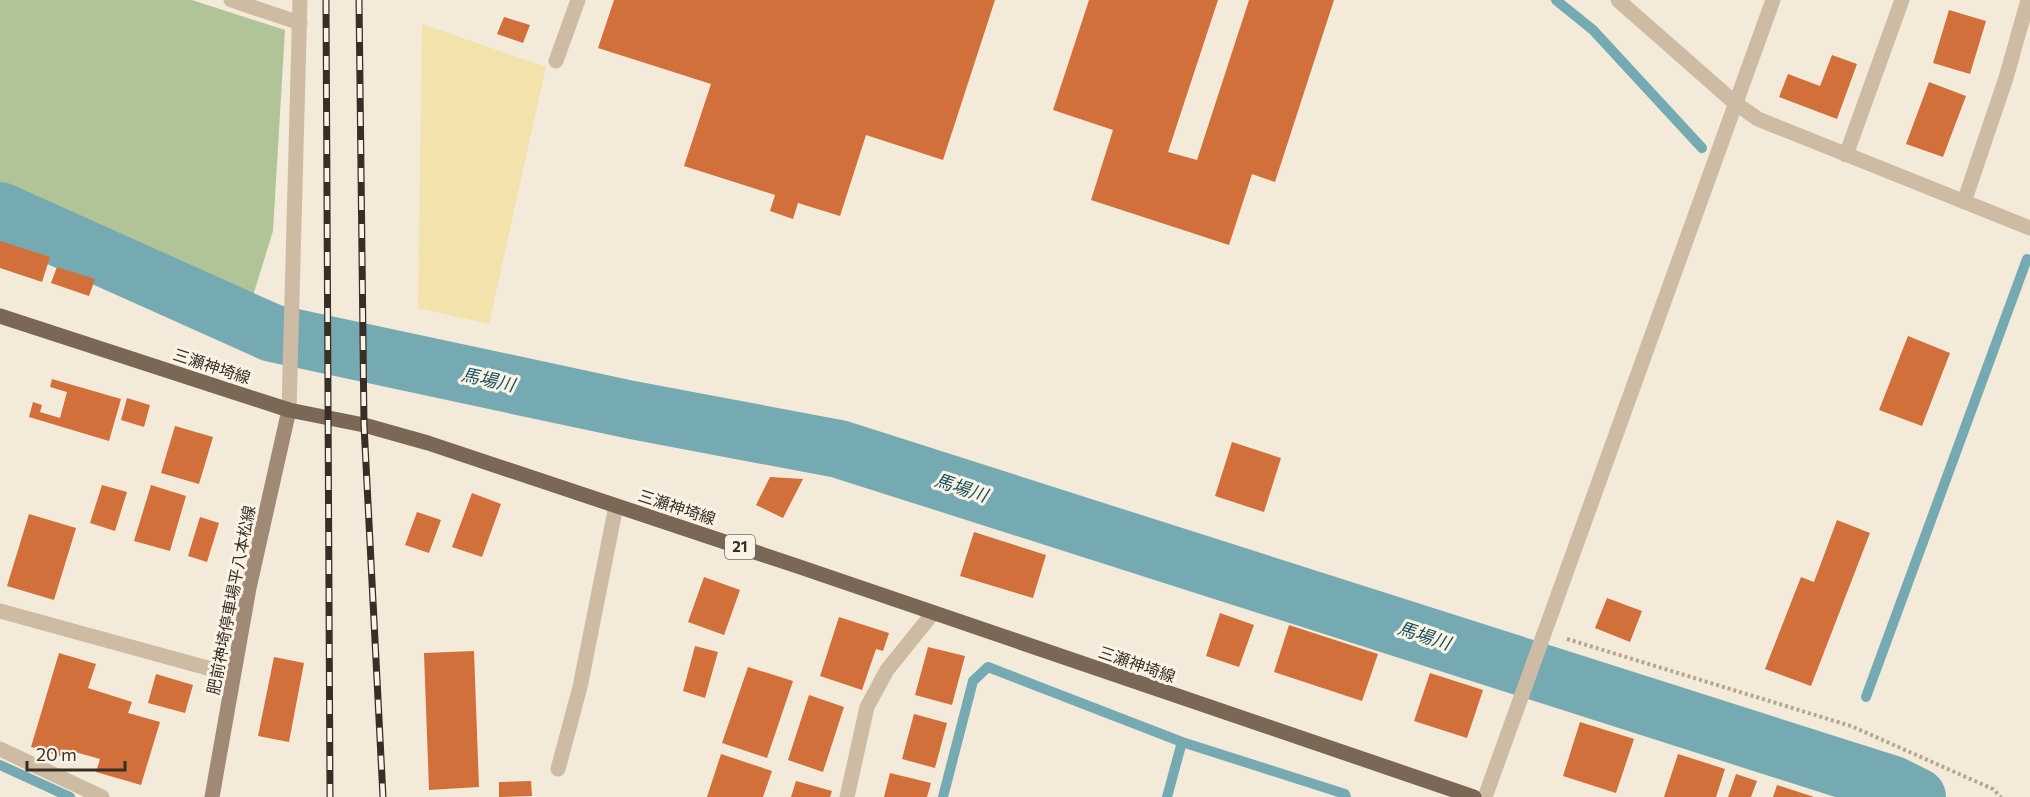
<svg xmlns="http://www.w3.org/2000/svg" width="2030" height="797" font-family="Commissioner,'Noto Sans JP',sans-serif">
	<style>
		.green { fill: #b0c498 }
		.sand { fill: #f3e2ac }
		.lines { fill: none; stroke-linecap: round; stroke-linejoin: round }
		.stream { stroke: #76aab3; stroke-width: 10 }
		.river { stroke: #76aab3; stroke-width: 58 }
		.building { fill: #d1703a }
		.path { stroke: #b9a58e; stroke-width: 4; stroke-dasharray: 3 3; stroke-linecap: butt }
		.lane { stroke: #cdbba4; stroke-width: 15 }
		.street { stroke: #cdbba4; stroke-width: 15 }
		.secondary { stroke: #a18a75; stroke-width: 15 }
		.primary { stroke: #7b6756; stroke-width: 15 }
		.rail-casing { stroke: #382e26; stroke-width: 7 }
		.rail { stroke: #fbf4e6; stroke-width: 4.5; stroke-dasharray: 14; stroke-linecap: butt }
		.labels { text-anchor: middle; stroke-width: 6; stroke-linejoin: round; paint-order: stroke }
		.shield { fill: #fbf4e6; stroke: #726960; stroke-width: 1.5 }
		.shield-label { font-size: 15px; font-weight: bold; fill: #382e26 }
		.street-label { font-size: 16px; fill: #382e26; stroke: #fbf4e6 }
		.water-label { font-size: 18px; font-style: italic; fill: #18505d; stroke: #fbf4e6 }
	</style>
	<rect width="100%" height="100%" fill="#f4ead9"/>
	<!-- green -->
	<path class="green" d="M0,0H192L285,30L273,231L252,299L0,188Z"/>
	<!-- sand -->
	<path class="sand" d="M422,24L546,67L489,324L418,308Z"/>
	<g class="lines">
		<!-- stream -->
		<path class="stream" d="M1556,0L1593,30L1702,148
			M1866,697L2027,259L2030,260
			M0,765L70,797
			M943,797L973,681L988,667L1182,742L1345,794L1346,797
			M1167,797L1182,742"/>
		<!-- river -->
		<path class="river" d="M0,211L272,333L632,410L839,449L1893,785L1917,797"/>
	</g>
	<!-- building -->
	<path class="building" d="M614,0H995L943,160L866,135L840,216L798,203L793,219L770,211L775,195L684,166L711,84L598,48Z
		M1089,0H1218L1168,152L1197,160L1249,0H1334L1275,182L1252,174L1229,245L1091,200L1113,130L1053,110Z
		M1949,10L1986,21L1970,74L1933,63Z
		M504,17L530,25L523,43L497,34Z
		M1832,55L1857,64L1837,119L1779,97L1788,74L1820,86Z
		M1929,82L1966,96L1943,157L1906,144Z
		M0,241L50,257L42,282L0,268Z
		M57,267L95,279L89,296L51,283Z
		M1908,336L1950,353L1922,426L1879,410Z
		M52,379L121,399L109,441L29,417L33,402L42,405L40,412L60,418L67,392L50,387Z
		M127,398L150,405L144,427L121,420Z
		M175,426L213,437L199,484L161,473Z
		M1232,442L1281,458L1264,512L1215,496Z
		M770,477L803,479L783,518L756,505Z
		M102,485L127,492L115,531L90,523Z
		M151,485L186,496L170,551L134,541Z
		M472,493L501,504L482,557L452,547Z
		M417,512L441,520L429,553L405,545Z
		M29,514L76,528L54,600L7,586Z
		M200,517L219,523L207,562L188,556Z
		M1837,520L1870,533L1811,686L1765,669L1801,577L1814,582Z
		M974,532L1046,555L1033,598L960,576Z
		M704,577L740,590L724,635L688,622Z
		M1607,598L1642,611L1630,642L1595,628Z
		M1220,613L1254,625L1239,667L1206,656Z
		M839,617L889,633L883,651L876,649L862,690L820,676Z
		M1289,625L1378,654L1362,701L1274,672Z
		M695,646L718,652L705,698L683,691Z
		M928,647L965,656L952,705L915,695Z
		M474,651L479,787L429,790L424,653Z
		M59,653L96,664L88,688L132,702L128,713L160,722L141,785L96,772L100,759L75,752L73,760L31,747Z
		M274,657L304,663L289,742L258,736Z
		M748,667L793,681L767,758L722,743Z
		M1430,673L1483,690L1467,738L1414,721Z
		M156,674L193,685L185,713L148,703Z
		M809,695L844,707L823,772L788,760Z
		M914,714L947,723L935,768L902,759Z
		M1580,722L1634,739L1616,793L1563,776Z
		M721,754L772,771L763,797H707Z
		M1678,754L1725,769L1716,797H1664Z
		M890,773L931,783L927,797H884Z
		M1736,774L1757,781L1751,797H1728Z
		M531,781L532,796L499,797V782Z
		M796,781L832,791L830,797H791Z
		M1777,785L1814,797H1773Z"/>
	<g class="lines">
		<!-- path -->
		<path class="path" d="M1567,639L1851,726L1993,789L2001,797"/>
		<!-- lane -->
		<path class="lane" d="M556,61L578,0"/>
		<!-- street -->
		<path class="street" d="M231,0L300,23
			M1618,0L1735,103L1758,119L2030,228
			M1846,155L1902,0
			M1964,202L2006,78L2028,0
			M289,410L300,0
			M0,611L233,675
			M0,749L102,797
			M558,769L580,687L616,506
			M847,797L867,707L887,670L933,613
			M1485,797L1773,0"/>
		<!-- secondary -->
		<path class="secondary" d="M212,797L249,588L289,410"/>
		<!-- primary -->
		<path class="primary" d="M0,316L289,410L364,425L428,443L797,566L1474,797"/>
		<defs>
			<path id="rail" d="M326,0L330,797
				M359,0L364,425L383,797"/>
		</defs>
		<!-- rail casing -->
		<use href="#rail" class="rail-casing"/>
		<!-- rail -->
		<use href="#rail" class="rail"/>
	</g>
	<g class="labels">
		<!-- shield labels -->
		<rect class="shield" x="725" y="535" width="30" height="24" rx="4.5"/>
		<g class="shield-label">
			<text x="740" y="552">21</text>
		</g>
		<!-- street labels -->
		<g class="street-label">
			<text transform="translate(212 366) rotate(18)" y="6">三瀬神埼線</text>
			<text transform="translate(677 507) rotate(18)" y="6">三瀬神埼線</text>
			<text transform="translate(231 600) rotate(-79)" y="6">肥前神埼停車場平八本松線</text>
			<text transform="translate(1137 664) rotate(19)" y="6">三瀬神埼線</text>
		</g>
		<!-- water labels -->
		<g class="water-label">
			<text transform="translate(488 380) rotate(12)" y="6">馬場川</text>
			<text transform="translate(961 488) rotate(18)" y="6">馬場川</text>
			<text transform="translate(1424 636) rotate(18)" y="6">馬場川</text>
		</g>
	</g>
	<!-- scale -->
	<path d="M27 761v9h98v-9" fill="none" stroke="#382e26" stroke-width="3"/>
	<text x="36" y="761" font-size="18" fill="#382e26" stroke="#fbf4e6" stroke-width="4.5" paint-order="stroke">20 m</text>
</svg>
